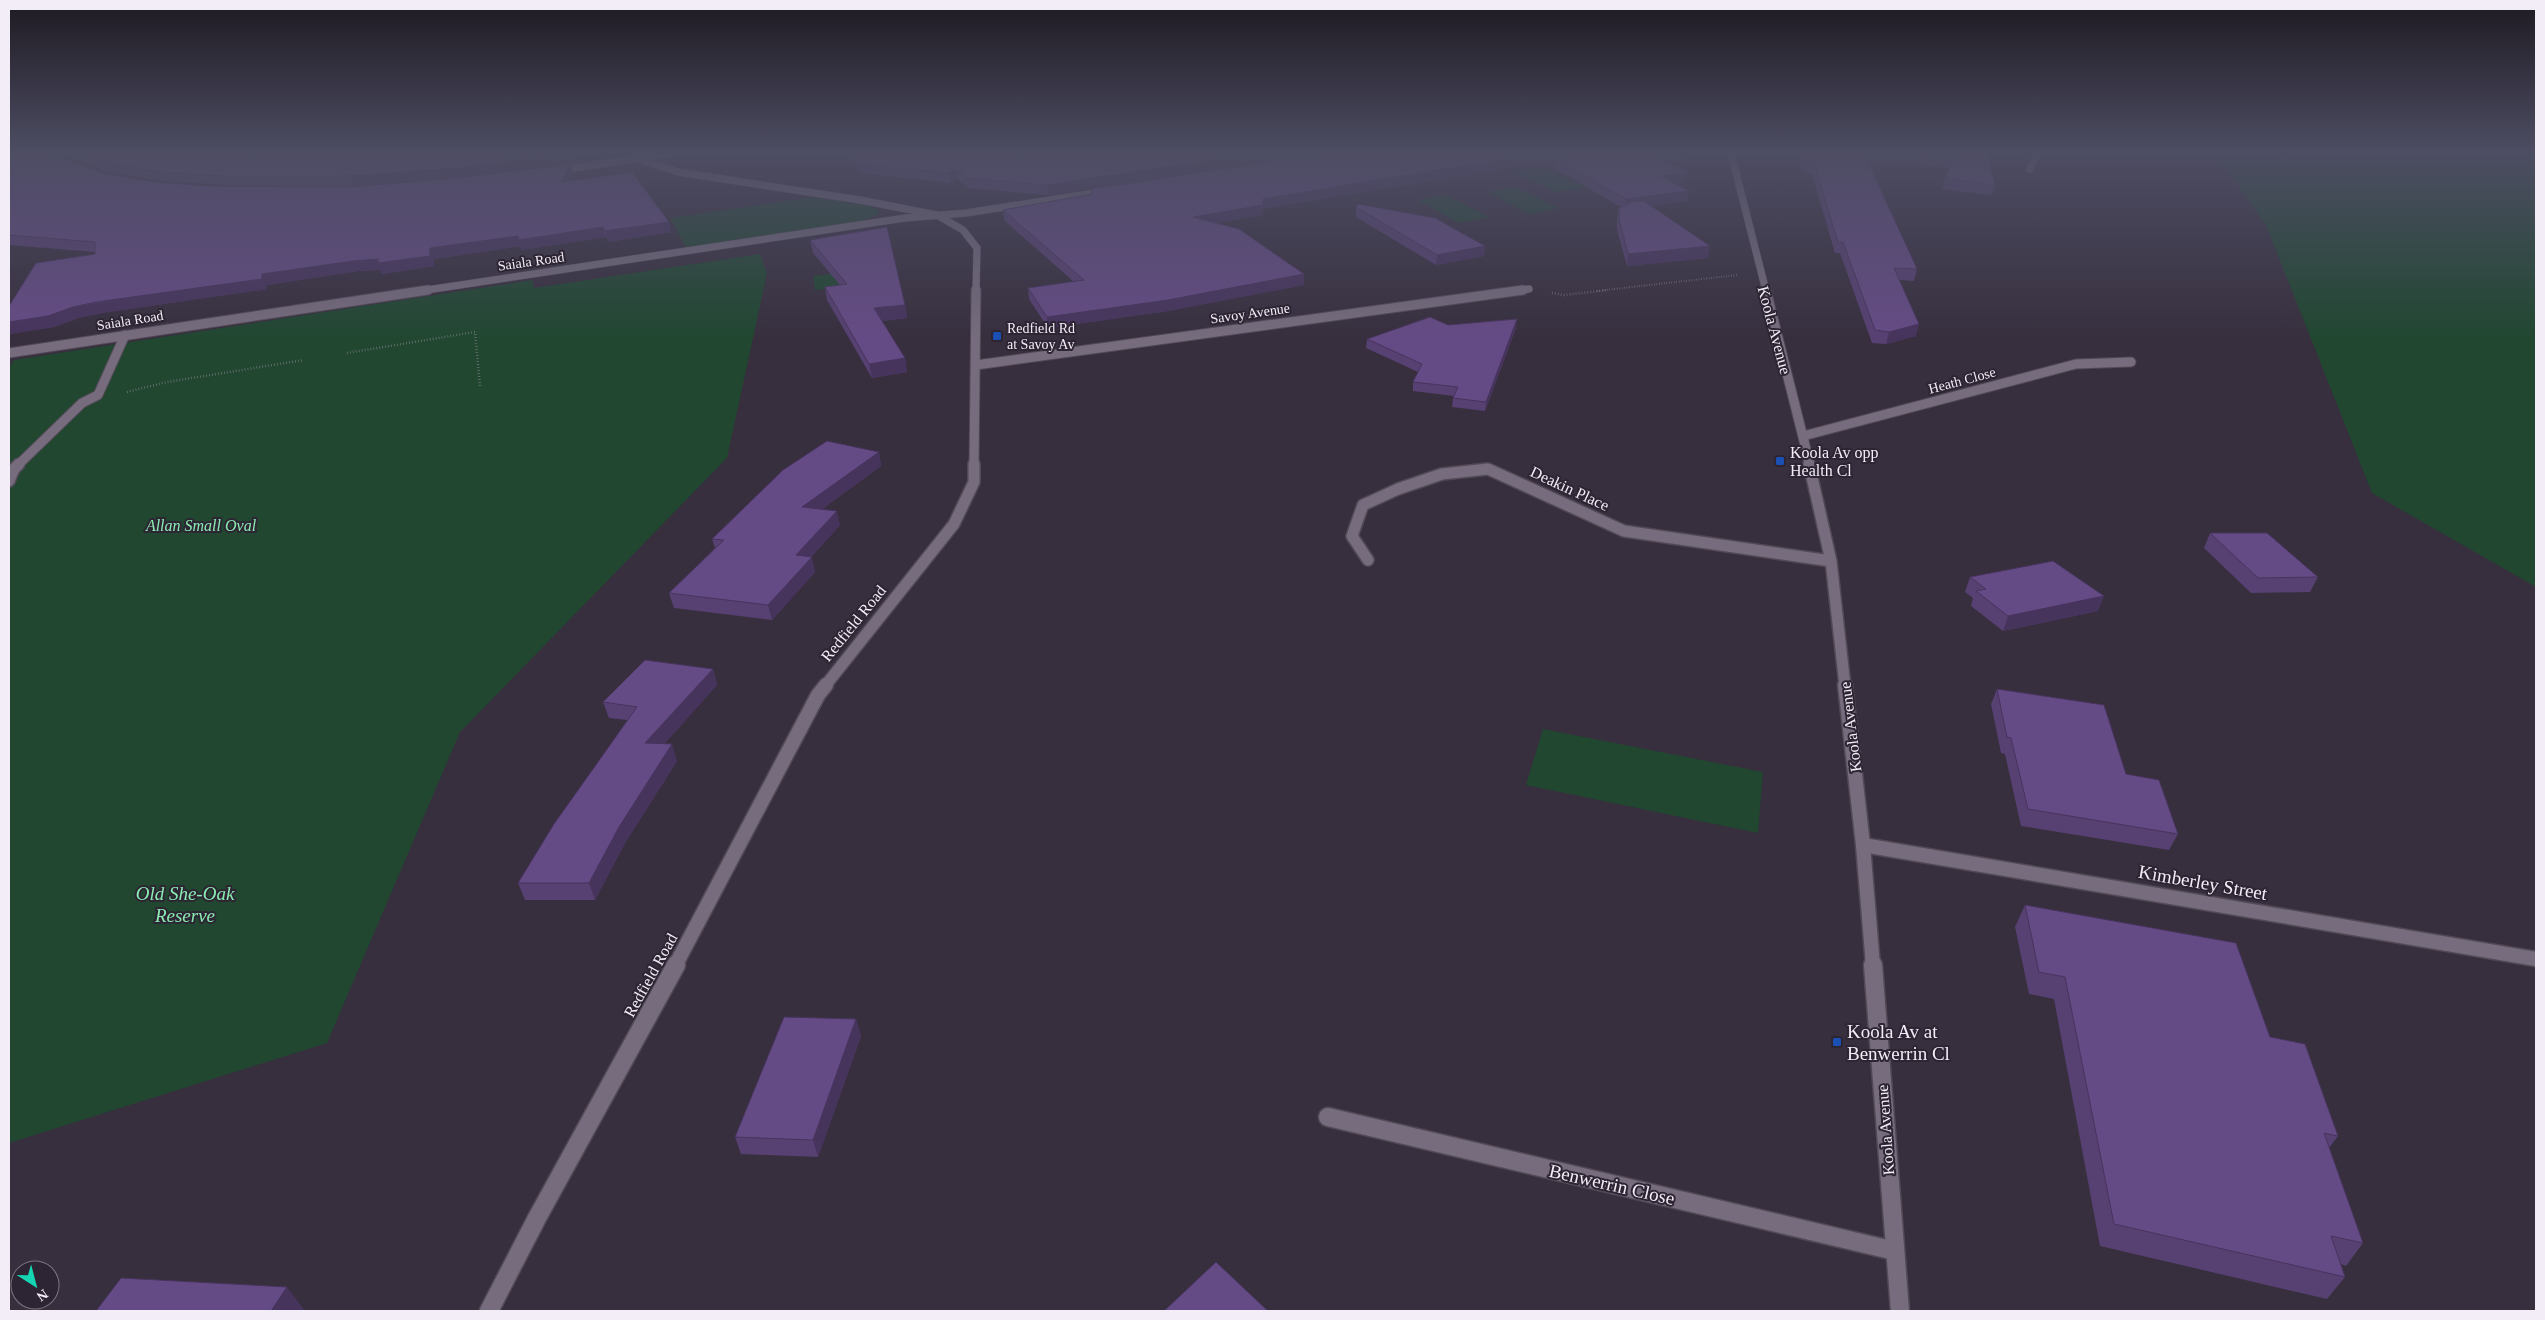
<svg xmlns="http://www.w3.org/2000/svg" width="2545" height="1320" font-family="'Times New Roman',serif">
	<style>
		.green { fill: #214731 }
		.lines { fill: none; stroke-linecap: round; stroke-linejoin: round }
		.service-far1-casing { stroke: #514a56; stroke-width: 11 }
		.service-casing { stroke: #514a56; stroke-width: 14 }
		.minor-far4-casing { stroke: #514a56; stroke-width: 8 }
		.minor-far3-casing { stroke: #514a56; stroke-width: 11 }
		.minor-far2-casing { stroke: #514a56; stroke-width: 14 }
		.minor-far1-casing { stroke: #514a56; stroke-width: 17 }
		.minor-casing { stroke: #514a56; stroke-width: 21 }
		.path-far1 { stroke: #908a96; stroke-width: 2; stroke-dasharray: 0.5 2; stroke-linecap: butt }
		.path { stroke: #908a96; stroke-width: 2.5; stroke-dasharray: 0.5 2.5; stroke-linecap: butt }
		.service-far1 { stroke: #766c7d; stroke-width: 9 }
		.service { stroke: #766c7d; stroke-width: 11 }
		.minor-far4 { stroke: #766c7d; stroke-width: 7 }
		.minor-far3 { stroke: #766c7d; stroke-width: 9 }
		.minor-far2 { stroke: #766c7d; stroke-width: 11 }
		.minor-far1 { stroke: #766c7d; stroke-width: 14 }
		.minor { stroke: #766c7d; stroke-width: 18 }
		.wall { fill: #574072 }
		.shaded-wall { fill: #47345d }
		.building { fill: #654b85; stroke: #47345d }
		.transit-dot { fill: #1a4fb4; stroke: #2d2533; stroke-width: 2 }
		.labels { text-anchor: middle; stroke-width: 4; stroke-linejoin: round; paint-order: stroke }
		.far-street-label { font-size: 14px; fill: #f2edf6; stroke: #2d2533 }
		.far-poi-label { font-size: 14px; fill: #f2edf6; stroke: #2d2533; text-anchor: start }
		.street-label { font-size: 16px; fill: #f2edf6; stroke: #2d2533 }
		.poi-label { font-size: 16px; fill: #f2edf6; stroke: #2d2533; text-anchor: start }
		.park-label { font-size: 16px; font-style: italic; fill: #8aecb1; stroke: #2d2533 }
		.near-street-label { font-size: 19px; fill: #f2edf6; stroke: #2d2533 }
		.near-park-label { font-size: 19px; font-style: italic; fill: #8aecb1; stroke: #2d2533 }
		.near-poi-label { font-size: 19px; fill: #f2edf6; stroke: #2d2533; text-anchor: start }
	</style>
	<rect width="100%" height="100%" fill="#372f3e"/>
	<!-- green -->
	<path class="green" d="M2215,153H2536V587L2372,493L2266,225Z
		M1542,167L1586,187L1557,192L1513,172Z
		M1515,187L1559,208L1530,214L1487,192Z
		M1446,195L1489,217L1459,223L1418,200Z
		M814,197L870,206L879,211L876,216L862,221L686,247L670,218Z
		M760,254L767,273L727,458L460,732L327,1043L9,1143V368L14,360L532,280L534,288Z
		M896,267L899,280L815,290L813,276Z
		M1543,729L1763,772L1758,833L1526,785Z"/>
	<g class="lines">
		<defs>
			<path id="service-far1" d="M18,465L82,403L98,395L125,335"/>
			<path id="service" d="M9,481L14,469L19,464"/>
			<path id="minor-far4" d="M637,153L644,161L678,172L860,200L937,215L963,230L977,248L976,291
				M1731,153L1766,291
				M2030,169L2037,153
				M555,171L672,153
				M420,291L905,218L966,213L1107,191
				M1513,291L1529,289"/>
			<path id="minor-far3" d="M1766,290L1810,465
				M9,353L428,290
				M976,365L1523,290
				M1803,436L2076,364L2131,362
				M974,465L976,290"/>
			<path id="minor-far2" d="M1809,464L1831,561L1845,686
				M1368,560L1352,536L1363,505L1398,489L1442,474L1488,469L1624,531L1831,561
				M825,686L954,524L974,482V464"/>
			<path id="minor-far1" d="M1845,685L1863,845L1873,966
				M1863,845L2536,959
				M675,966L818,695L826,685"/>
			<path id="minor" d="M1873,965L1900,1311
				M1328,1117L1895,1251
				M489,1311L537,1218L676,965"/>
		</defs>
		<!-- service-far1 casing -->
		<use href="#service-far1" class="service-far1-casing"/>
		<!-- service casing -->
		<use href="#service" class="service-casing"/>
		<!-- minor-far4 casing -->
		<use href="#minor-far4" class="minor-far4-casing"/>
		<!-- minor-far3 casing -->
		<use href="#minor-far3" class="minor-far3-casing"/>
		<!-- minor-far2 casing -->
		<use href="#minor-far2" class="minor-far2-casing"/>
		<!-- minor-far1 casing -->
		<use href="#minor-far1" class="minor-far1-casing"/>
		<!-- minor casing -->
		<use href="#minor" class="minor-casing"/>
		<!-- path-far1 -->
		<path class="path-far1" d="M1597,291L1737,275"/>
		<!-- path -->
		<path class="path" d="M1552,293L1564,295L1608,290
			M347,353L475,332L480,386
			M127,392L167,382L304,360"/>
		<!-- service-far1 -->
		<use href="#service-far1" class="service-far1"/>
		<!-- service -->
		<use href="#service" class="service"/>
		<!-- minor-far4 -->
		<use href="#minor-far4" class="minor-far4"/>
		<!-- minor-far3 -->
		<use href="#minor-far3" class="minor-far3"/>
		<!-- minor-far2 -->
		<use href="#minor-far2" class="minor-far2"/>
		<!-- minor-far1 -->
		<use href="#minor-far1" class="minor-far1"/>
		<!-- minor -->
		<use href="#minor" class="minor"/>
	</g>
	<!-- wall -->
	<path class="wall" d="M9,153L54,156L105,174L156,182L208,186H242L162,181L104,171L59,153H583L578,162L460,177L354,186H271L350,187L458,178L570,164L573,174L569,181L671,232L608,242L606,237L522,250L521,246L434,259V266L382,274L380,270L358,271L267,285V289L102,313L78,318L54,327L9,334V306L95,254V252L9,245Z
		M850,153H1318L1048,195L968,188L957,179L951,183L859,173Z
		M1327,153H1685L1683,162L1669,164L1686,182L1675,184L1687,201L1650,206L1708,258L1627,266L1617,230V219L1619,208L1621,207L1554,168L1555,160L1263,209V215L1216,223L1304,274V285L1168,311L1048,328L1029,299L1028,288L1074,282L1004,220L1003,210L1091,195V189Z
		M1797,153H1987L1995,185L1992,195L1942,189L1945,178L1949,167L1867,162L1917,269L1914,281L1900,280L1916,336L1886,344L1872,343L1840,253H1835L1812,174L1803,173Z
		M1356,207L1484,256L1436,265L1356,217Z
		M810,240L905,305L907,318L882,321L905,358L907,372L872,378L827,300L825,287L840,285L813,253Z
		M1448,325L1516,328L1485,411L1452,407L1453,398L1454,396L1413,391V382L1418,372L1366,348L1367,339Z
		M879,452L881,466L822,509L840,525L811,557L815,572L772,620L674,608L669,593L715,548L712,539Z
		M2210,533L2318,577L2310,592L2251,593L2204,548Z
		M1970,577L2098,611L2003,631L1971,606L1973,598L1965,592Z
		M713,669L717,685L664,744L677,761L625,843L595,900H525L518,883L627,720L609,718L603,702Z
		M1997,689L2126,774L2178,834L2169,850L2021,826L2005,754L2001,753L1991,704Z
		M2025,905L2270,1037L2338,1136L2329,1148L2363,1243L2346,1266L2341,1264L2345,1277L2327,1299L2100,1246L2054,999L2029,994L2015,927Z
		M856,1019L861,1036L818,1157L741,1154L735,1137Z"/>
	<!-- shaded-wall -->
	<path class="shaded-wall" d="M573,153H583L578,162L460,177L354,186L350,176Z
		M1257,153H1318L1048,195L1047,185Z
		M1541,153H1570L1569,157L1263,209V199Z
		M1685,153L1683,162L1652,166L1654,157Z
		M570,164L573,174L563,192L561,182Z
		M956,169L957,179L951,183L949,173Z
		M1688,172L1686,182L1660,186L1661,176Z
		M1689,191L1687,201L1624,209L1626,199Z
		M1263,205V215L1193,227V217Z
		M669,222L671,232L608,242L605,231Z
		M603,227L606,237L522,250L521,246L434,259V266L382,274L380,270L358,271L267,285V289L102,313L78,318L54,327L9,334V322L73,307L262,274L353,261L430,248L518,236Z
		M1485,246L1484,256L1436,265L1437,255Z
		M1710,246L1708,258L1627,266L1628,254Z
		M1304,274V285L1168,311L1048,328L1047,317Z
		M905,305L907,318L876,322L874,308Z
		M1517,319L1516,328L1485,411L1486,402Z
		M1919,324L1916,336L1886,344L1889,332Z
		M905,358L907,372L872,378L869,364Z
		M879,452L881,466L805,521L802,507Z
		M837,511L840,525L799,570L796,555Z
		M812,557L815,572L772,620L768,605Z
		M2104,596L2098,611L2003,631L2008,616Z
		M713,669L717,685L651,759L645,743Z
		M672,744L677,761L625,843L595,900L589,883L619,827Z
		M856,1019L861,1036L818,1157L813,1140Z
		M287,1287L305,1311H271Z"/>
	<!-- building -->
	<path class="building" d="M9,153H47L105,174L156,182L208,186L350,187L458,178L570,164L561,182L632,172L669,222L605,231L603,227L519,240L518,236L430,248V256L378,263V259L353,261L262,274V279L96,302L73,307L48,316L9,322V306L36,263L95,254V242L9,235Z
		M78,153H573L457,168L350,176L243,177L158,172L99,161Z
		M853,153H1257L1047,185L966,178L956,169L949,173L857,164Z
		M1327,153H1541L1263,199V205L1193,217L1239,229L1304,274L1168,300L1047,317L1028,288L1084,280L1003,210L1092,194L1091,189Z
		M1563,153H1682L1654,157L1688,172L1661,176L1689,191L1626,199L1555,159Z
		M1802,153H1864L1917,269L1894,268L1919,324L1889,332L1875,330L1843,242H1838L1814,164L1806,163Z
		M1891,153H1987L1995,185L1945,178L1954,157Z
		M1644,201L1710,246L1628,254L1619,219V208L1631,202Z
		M1358,204L1435,218L1485,246L1437,255L1356,207Z
		M887,227L905,305L874,308L905,358L869,364L825,287L847,284L810,240Z
		M1430,317L1448,325L1517,319L1486,402L1453,398L1458,387L1413,382L1422,364L1367,339Z
		M827,441L879,452L802,507L837,511L796,555L812,557L768,605L669,593L724,540L712,539L783,470Z
		M2210,533H2267L2318,577L2258,578Z
		M2053,561L2104,596L2008,616L1976,591L1986,589L1970,577Z
		M645,660L713,669L645,743L672,744L619,827L589,883H518L554,824L637,707L603,702Z
		M1997,689L2104,705L2126,774L2159,780L2178,834L2028,809L2011,738L2007,737Z
		M2025,905L2236,943L2270,1037L2305,1044L2338,1136L2324,1133L2363,1243L2331,1236L2345,1277L2114,1224L2065,977L2039,972Z
		M784,1017L856,1019L813,1140L735,1137Z
		M1216,1262L1268,1311H1164Z
		M121,1278L287,1287L271,1311H96Z"/>
	<!-- sky -->
	<linearGradient id="sky" x2="0" y2="1"><stop stop-color="#1e1a22"/><stop offset="0.45" stop-color="#4d4d63"/><stop offset="1" stop-color="#4d4d63" stop-opacity="0"/></linearGradient>
	<rect width="2545" height="338" fill="url(#sky)"/>
	<!-- markers -->
	<g class="transit-dot">
		<rect x="992" y="331" width="10" height="10" rx="2.5"/>
		<rect x="1775" y="456" width="10" height="10" rx="2.5"/>
		<rect x="1832" y="1037" width="10" height="10" rx="2.5"/>
	</g>
	<g class="labels">
		<!-- far-street labels -->
		<g class="far-street-label">
			<text transform="translate(531 261) rotate(-8)" y="5">Saiala Road</text>
			<text transform="translate(1250 313) rotate(-8)" y="5">Savoy Avenue</text>
			<text transform="translate(130 320) rotate(-9)" y="5">Saiala Road</text>
			<text transform="translate(1962 380) rotate(-15)" y="5">Heath Close</text>
		</g>
		<!-- far-poi labels -->
		<g class="far-poi-label">
			<text x="1007" y="333">Redfield Rd<tspan x="1007" dy="16">at Savoy Av</tspan></text>
		</g>
		<!-- street labels -->
		<g class="street-label">
			<text transform="translate(1775 330) rotate(75)" y="6">Koola Avenue</text>
			<text transform="translate(1570 488) rotate(25)" y="6">Deakin Place</text>
			<text transform="translate(853 623) rotate(-51)" y="6">Redfield Road</text>
			<text transform="translate(1850 727) rotate(-97)" y="6">Koola Avenue</text>
			<text transform="translate(650 975) rotate(-61)" y="6">Redfield Road</text>
			<text transform="translate(1885 1130) rotate(-94)" y="6">Koola Avenue</text>
		</g>
		<!-- poi labels -->
		<g class="poi-label">
			<text x="1790" y="458">Koola Av opp<tspan x="1790" dy="18">Health Cl</tspan></text>
		</g>
		<!-- park labels -->
		<g class="park-label">
			<text x="201" y="531">Allan Small Oval</text>
		</g>
		<!-- near-street labels -->
		<g class="near-street-label">
			<text transform="translate(2203 882) rotate(10)" y="7">Kimberley Street</text>
			<text transform="translate(1612 1184) rotate(13)" y="7">Benwerrin Close</text>
		</g>
		<!-- near-park labels -->
		<g class="near-park-label">
			<text x="185" y="900">Old She-Oak<tspan x="185" dy="22">Reserve</tspan></text>
		</g>
		<!-- near-poi labels -->
		<g class="near-poi-label">
			<text x="1847" y="1038">Koola Av at<tspan x="1847" dy="22">Benwerrin Cl</tspan></text>
		</g>
	</g>
	<!-- border -->
	<rect width="2545" height="1320" fill="none" stroke="#f2edf6" stroke-width="20"/>
	<!-- north arrow -->
	<g transform="translate(35 1285) rotate(144)"><circle r="24" fill="#2d2533" stroke="#7c7581"/>
	<path d="M0-4L9 19L0 12L-9 19Z" fill="#15d5b3"/>
	<text y="-8" font-size="14" font-weight="bold" text-anchor="middle" fill="#f2edf6">N</text>
	</g>
</svg>
